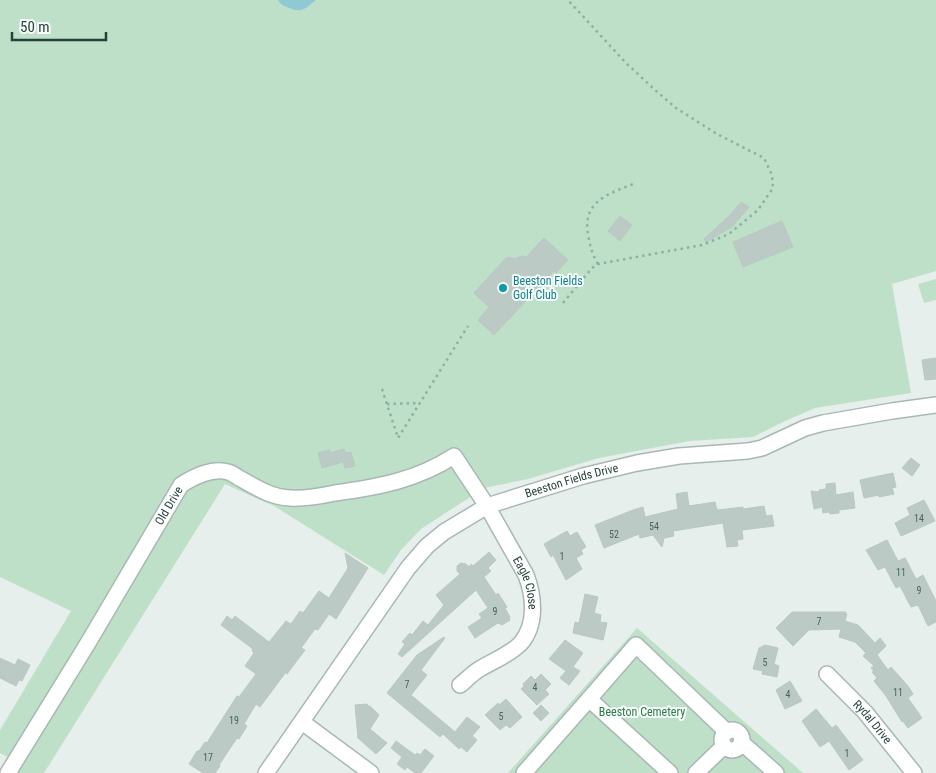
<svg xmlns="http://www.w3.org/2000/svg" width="936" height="773" font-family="'Roboto Condensed',sans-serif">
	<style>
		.green { fill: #bfe0c8 }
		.water { fill: #8ec9d4 }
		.building { fill: #bbcac4; stroke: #b8c9c2 }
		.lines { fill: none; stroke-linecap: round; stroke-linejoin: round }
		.minor-casing { stroke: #a8b8b2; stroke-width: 18 }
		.path { stroke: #86b3a5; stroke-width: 2.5; stroke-dasharray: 2.5 4; stroke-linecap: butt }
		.minor { stroke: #fff; stroke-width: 15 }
		.culture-dot { fill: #0f9aa8; stroke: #f7fbf9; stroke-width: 2 }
		.labels { text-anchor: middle; stroke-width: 4; stroke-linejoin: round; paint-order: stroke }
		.number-label { font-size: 10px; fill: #4a645c }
		.culture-label { font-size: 12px; fill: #0d838f; stroke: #f7fbf9; text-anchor: start }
		.street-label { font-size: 12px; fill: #24423a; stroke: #f7fbf9 }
		.park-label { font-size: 12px; fill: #2d7a4b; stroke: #f7fbf9 }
	</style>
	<rect width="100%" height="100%" fill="#e6efeb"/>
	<!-- green -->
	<path class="green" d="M0,0H936V271L892,284L911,393L815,408L785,421L753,437L690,441L599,458L528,479L484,488L421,529L401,550L384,575L274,506L225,484L44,773H2L12,759L0,753V730L71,611L0,577Z
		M936,279V300L924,303L918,284Z
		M637,628L803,773H508Z"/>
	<!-- water -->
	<path class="water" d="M278,0H316C304,9 302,14 287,7C282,5 280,4 278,0Z"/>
	<!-- building -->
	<path class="building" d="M741,202L749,207L732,227L706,242L704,239L730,215Z
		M620,216L632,225L620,241L608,231Z
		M782,221L793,247L743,267L733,242Z
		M544,238L568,260L556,273L554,271L494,335L478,320L489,307L474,293L507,257L514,259L522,256L526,257Z
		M936,358V379L925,380L922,360Z
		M344,449L346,453L351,452L355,466L345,468L343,462L322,468L318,453L330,450V453Z
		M911,458L920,465L912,476L902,468Z
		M893,473L896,487L892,488L894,494L879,497V495L864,498L860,480Z
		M835,483L836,495L853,492L855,508L839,510V513L830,514L829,512L823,513L822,507L814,509L811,491L819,492V490L826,489V484Z
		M687,492L689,506L715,502L717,510L743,507V509L764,506L766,516L772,515L774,526L742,530L743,539L737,540L738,546L727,547L723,523L673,531L674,536L664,538L662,547L653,535L640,538L639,534L604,548L595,525L633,510L643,507L645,517L678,509L676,494Z
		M924,500L935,521L901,536L895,523L910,515L907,508Z
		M567,531L570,536L577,532L586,547L581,550L583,554L576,558L582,569L566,580L553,555L551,557L544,544Z
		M887,540L898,561L905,558L916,579L923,575L936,601V622L928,626L918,605L911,607L900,586L896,588L885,567L878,570L866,550Z
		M489,552L496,560L488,568L491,571L484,577L496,595L498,593L507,607L505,608L510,617L509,618L510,620L502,625L498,623L475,638L468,627L482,618L479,614L488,608L476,590L402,657L398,654L405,644L402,642L410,633L412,635L423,621L428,625L444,605L436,595L460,574L457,571V566L461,563L466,564L469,567L471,564L473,566Z
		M345,553L368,568L336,619L329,614L318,630L315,629L301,648L305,650L287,674L286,672L260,707L256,704L244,724L247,726L239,739L237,738L219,765L220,766L215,773H203L189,764L197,751H199L205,742L207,743L210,738L237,696L239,697L256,674L245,666L254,653L252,651L253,649L221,625L227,616L232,620L235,616L269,642L286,621L291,624L300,611L303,613L319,591L329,598L348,568Z
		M585,594L598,597L594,613L601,615L600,622L607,623L603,640L573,633L575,622L579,623Z
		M792,612H846L845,614H847L845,621L858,625L875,643L880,638L886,646L877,655L888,670L891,667L908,686L913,694L908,698L922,718L908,728L903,721L902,722L886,696L874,681L877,678L872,672L874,671L871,668L874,666L863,656L866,653L855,642L839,637L841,629L809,630L793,646L776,628Z
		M444,637L445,638L421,670L427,675L411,695L455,732L467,717L480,727L472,736L477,740L467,752L461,747L459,749L443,734L440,737L387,693L417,655Z
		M565,640L583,653L573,667L580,671L569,685L560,678L566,671L549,659Z
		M765,645L778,648L774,664L779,666L777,677L762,674L763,671L753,669L759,648Z
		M0,658L15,665L18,659L30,665L22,681L19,680L16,686L0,678Z
		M541,674L551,684L545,690L549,694L537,705L521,689L524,686L523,684L531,676L535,680Z
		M790,681L802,701L785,709L776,690Z
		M506,699L522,717L510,728L506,725L500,730L485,715L498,703L499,705Z
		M367,704L368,706H370L379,715L370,729L387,743L376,754L358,738L355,705Z
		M541,705L549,713L541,721L533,713Z
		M816,709L832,728L836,725L863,760L849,770L829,741L820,747L802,721Z
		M396,741L415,755L417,753L420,755L425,749L434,756L421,773H415L407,767L405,770L397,764L402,757L391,748Z"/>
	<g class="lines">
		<defs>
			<g id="minor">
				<path id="s1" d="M827,674L865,712L914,773"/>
				<path d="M302,722L371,773"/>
				<circle cx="732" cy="740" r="10"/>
				<path d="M741,742L776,773"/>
				<path id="s2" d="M8,773L88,643L181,485C193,477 213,467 228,472C232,473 237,477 241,479C257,488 271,497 290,498C305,499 321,496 335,493C379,487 417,480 454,456L487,506L526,575C534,596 537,624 521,643C510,655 492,661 478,670C472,674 466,680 460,685"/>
				<path id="s3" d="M266,773L408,568L427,546L444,532L487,506L583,476L637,463L679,456L748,451L762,448L805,428L823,423L892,411L936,405"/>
				<path d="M524,773L589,699"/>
				<path d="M670,773L589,699L636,645L727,732"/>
				<path d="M696,773L724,746"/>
			</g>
		</defs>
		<!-- minor casing -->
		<use href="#minor" class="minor-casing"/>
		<!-- path -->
		<path class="path" d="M598,264C592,254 590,246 588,234C582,200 611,193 636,183
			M563,303L592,268L598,264L702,245L729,234L758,210L773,188L772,175L764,158L717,134L676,108L655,90L625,62L568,0
			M382,389L398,438L468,326
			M387,404L420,403"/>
		<!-- minor -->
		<use href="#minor" class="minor"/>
	</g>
	<!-- markers -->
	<circle class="culture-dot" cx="503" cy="288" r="5"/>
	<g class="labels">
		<!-- number labels -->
		<g class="number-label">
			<text x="919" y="522">14</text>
			<text x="654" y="530">54</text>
			<text x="614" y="538">52</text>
			<text x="562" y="560">1</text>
			<text x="901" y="576">11</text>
			<text x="919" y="594">9</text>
			<text x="495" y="615">9</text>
			<text x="819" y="625">7</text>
			<text x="765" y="666">5</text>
			<text x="407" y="688">7</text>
			<text x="535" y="691">4</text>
			<text x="898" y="696">11</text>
			<text x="788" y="698">4</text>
			<text x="501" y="720">5</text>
			<text x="234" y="724">19</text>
			<text x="847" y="757">1</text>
			<text x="208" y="761">17</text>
		</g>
		<!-- culture labels -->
		<g class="culture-label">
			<text x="513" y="285">Beeston Fields<tspan x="513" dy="14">Golf Club</tspan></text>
		</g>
		<!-- street labels -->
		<g class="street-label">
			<text dy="4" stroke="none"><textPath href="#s3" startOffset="439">Beeston Fields Drive</textPath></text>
			<text dy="4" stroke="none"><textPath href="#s2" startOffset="312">Old Drive</textPath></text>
			<text dy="4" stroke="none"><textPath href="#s2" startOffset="772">Eagle Close</textPath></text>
			<text dy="4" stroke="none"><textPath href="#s1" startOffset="66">Rydal Drive</textPath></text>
		</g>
		<!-- park labels -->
		<g class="park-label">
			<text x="642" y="716">Beeston Cemetery</text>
		</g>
	</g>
	<!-- scale -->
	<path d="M12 32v8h94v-8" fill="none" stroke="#24423a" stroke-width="2.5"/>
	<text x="20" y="32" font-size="15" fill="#24423a" stroke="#f7fbf9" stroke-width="4" paint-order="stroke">50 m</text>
</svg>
